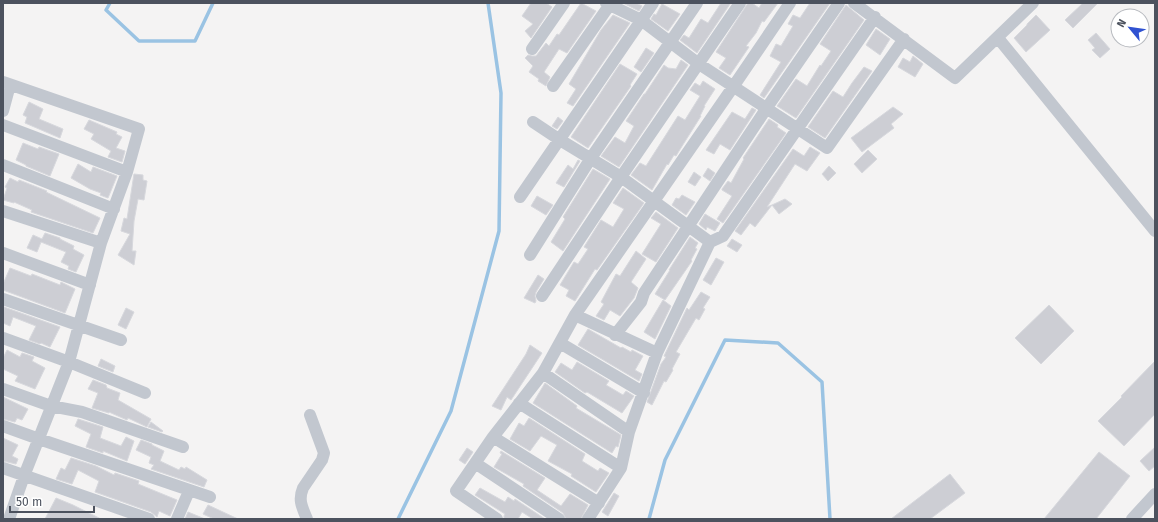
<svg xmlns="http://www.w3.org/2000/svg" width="1158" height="522" font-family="'Fira Sans',sans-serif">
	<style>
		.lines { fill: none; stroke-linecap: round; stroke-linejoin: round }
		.stream { stroke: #9ac3e3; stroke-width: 3.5 }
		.building { fill: #cdced4; stroke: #d7d8dd }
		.minor { stroke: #c2c7cf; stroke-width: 12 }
	</style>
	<rect width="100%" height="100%" fill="#f4f3f3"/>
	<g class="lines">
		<!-- stream -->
		<path class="stream" d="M110,3L106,10L139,41H195L213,3
			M398,519L451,411L499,231L501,93L488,3
			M649,519L665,460L725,340L778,343L822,382L830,519"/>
	</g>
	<!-- building -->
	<path class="building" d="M531,3H546L552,7L531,38L525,31L533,24L522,16Z
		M581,3L596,11L567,53L559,49L544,72L550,77L546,86L538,81L539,79L529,72L533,66L525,58L528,55L532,56H536L546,43L549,46L557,34L559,35Z
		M623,3H636L642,6L639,11Z
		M721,3H728L730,4L697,53L680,40L684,35L689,38L701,19L708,23Z
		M748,3H752L759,8L762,3H778L764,22L762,21L756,33L746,46L749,47L730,75L719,68L726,58L716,52Z
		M810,3H830L764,98L760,95L781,62L770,56L776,44L781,46L793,26L788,24L793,15L800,18Z
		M1083,3H1098L1073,28L1065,20Z
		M662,4L680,14L668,31L651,19L654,14L656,15Z
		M846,5L864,20L796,118L777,106L796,79L807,86L820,65L821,66L831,51L820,44Z
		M613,15L630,23L573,106L567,103L576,89L569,84L601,30Z
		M1036,15L1050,30L1026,52L1014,38L1027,25V24Z
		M876,29L890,39L880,55L866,45Z
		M1096,33L1110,49L1100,58L1092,50L1095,48L1088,40Z
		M646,48L654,53L641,72L634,67Z
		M913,56L923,64L915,77L898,67L903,58L910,62Z
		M681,60L688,65L619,167L601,156L615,137L625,143L634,126L626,121L644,94H645L664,65L668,68L676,69Z
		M620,64L637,74L630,85L631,86L588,148L571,137Z
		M864,67L872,71L825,138L808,127L833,91L843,97L852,83Z
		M703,81L715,89L704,106H705L700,116H701L679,151L676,156L674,155L668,165L667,164L652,190L631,175L640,163L646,166L678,116L685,120L700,96L690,90L695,83L700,86Z
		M29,102L43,109L39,119L63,129L60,138L25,123L27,117L23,115Z
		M893,107L903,114L891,124L894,128L862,152L851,138Z
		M752,108L756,110L730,150L720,144L714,154L706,150L732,112L745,119Z
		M558,117L563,121L557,129L552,126Z
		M769,119L778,125L777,127L786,133L723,223L717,219L732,196L722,190V189L728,181L731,183L744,159L743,158Z
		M89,120L117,132L116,134L122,137L116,148L125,151L122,162L108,157L111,151L91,139L94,134L84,129Z
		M23,143L38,149L39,147L59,154L50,176L26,166V165L16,160Z
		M810,147L820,153L807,171L795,164L767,207L772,205L755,227L750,223L741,235L735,231L793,149L804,156Z
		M868,150L877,159L862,173L854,164Z
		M578,160L580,161L564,187L556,183L568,165L573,169Z
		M78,164L91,172L93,167L117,176L108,198L100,195L101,193L90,189L71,178Z
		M829,166L836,173L828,181L822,174Z
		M708,168L715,173L710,181L703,176Z
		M593,169L610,179L563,251L551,242L565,219L563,217Z
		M694,172L701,177L695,186L688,182Z
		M134,174L143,175V180L147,181L144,200L138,199L134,221L132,251H136L134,265L118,255L130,234L121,231L124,218L127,219Z
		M10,178L18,182L19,180L47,191L46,192L100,218L93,233L31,212L32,210L14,202V203L3,200L7,188L5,187Z
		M623,188L644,203L597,270L595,269L575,301L566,296L569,290L560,285L574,262L578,264L588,249L584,247L601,220L613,227L624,209L613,203Z
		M682,195L695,202L686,215L672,205L676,198L679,199Z
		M537,196L553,205L546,215L531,206Z
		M785,199L792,204L779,214L772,205Z
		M656,212L678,228L656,262L642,254L661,224L651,218Z
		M705,214L720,223L715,231L707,227L706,230L699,224Z
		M45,233L60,238V239L74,246L73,249L84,255L76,272L68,269L69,266L61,262L66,252L41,242L37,252L27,248L33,235L42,239Z
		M690,237L698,243L695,248L697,249L691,260L692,261L665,300L655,294L670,270H669Z
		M732,239L742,245L737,252L727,246Z
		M636,251L646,259L631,282L638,288L634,298L620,316L610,310L604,320L596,316L604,304L601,302L616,274L620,276Z
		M716,258L724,262L711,285L703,280Z
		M10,268L31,276L32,274L60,285L61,282L75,289L65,313L3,290V284Z
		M538,275L544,279L536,292L535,296L536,301L535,303L524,298Z
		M701,292L710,297L703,308L705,309L699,320L696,318L676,352L680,354L672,369L673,370L666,382L664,381L652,405L647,402L661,364L666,357L664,356L686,310L687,308L689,310Z
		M663,300L671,306L655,339L644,332Z
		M1049,305L1074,331L1041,364L1015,338Z
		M4,307L60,327L50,347L41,343L40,344L29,340L36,326L13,317L10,326L3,323Z
		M126,308L134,312L126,329L118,325Z
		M588,329L621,348L622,347L631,352L632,350L643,356L635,370L642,374L639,381L578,345Z
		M530,345L542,353L511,400L507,397L501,410L492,406L526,354Z
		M7,350L20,357L22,353L34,357L32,361L45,368L35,389L15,381L18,376L3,369V358Z
		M101,359L115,366L113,372L98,366Z
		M1155,361V414L1124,446L1098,421L1122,397L1121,396Z
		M577,362L609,381L606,385L623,395L626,391L634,396L622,413L587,392L585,393L555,372L561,363L572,370Z
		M93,380L106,385L107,388L120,393L118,400L151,419L147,427L128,418L127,420L109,412V413L92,408L98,393L88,389Z
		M545,383L577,406L576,408L621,435L618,447L616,446L612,453L533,403Z
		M3,397L28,409L22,420L17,418L15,422L3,419Z
		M529,418L585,454L582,461L598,471L600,468L609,473L596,492L571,476L572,474L548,461L557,445L541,436L530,451L510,439L519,423L524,426Z
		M78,419L103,427L100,438L121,446L126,437L134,441L127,461L103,451V453L86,447L91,434L75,426Z
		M151,422L163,431L162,432L148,427Z
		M3,438L18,445L12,456L18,459L16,464L3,461Z
		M141,440L152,444V445L164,451L160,461L179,470L181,467L185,469L186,467L207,480L204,487L151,469L154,465L149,463L151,457L136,450Z
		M1155,447V466L1149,471L1140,461Z
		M467,448L473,452L465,464L459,460Z
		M501,451L545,478L537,490L561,506L570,494L588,505L581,519H566L563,513L523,486L524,484L494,467L502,454L500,453Z
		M1099,452L1130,476L1096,519H1044Z
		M71,458L96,466L114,475L115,473L139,481L138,484L177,500L170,516L159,511L157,517L151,512L95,492L99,481L78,470L72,484L56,479L61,468L65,470Z
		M950,474L965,493L930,519H891Z
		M480,488L505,502L508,497L514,501L515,499L545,519H533L522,512L518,519H504V516L505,514L475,495Z
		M614,493L619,496L608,516L602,512Z
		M56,498L73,505L101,519H45Z
		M208,505L238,519H214L203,514Z
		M188,512L205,519H185Z"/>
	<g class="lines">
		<!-- minor -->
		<path class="minor" d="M606,3L641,20L699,64L827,148L904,39
			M854,3L955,78L1033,3
			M998,38L1155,231
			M532,49L564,3
			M3,82L139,129L127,172L101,243L69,362L24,476L9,519
			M553,86L611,3
			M3,111L10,85
			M533,122L560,140L621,177L710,242
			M3,125L127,172
			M3,165L114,209
			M520,197L653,3
			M3,211L101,243
			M3,253L90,285
			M530,255L591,158L697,3
			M542,296L621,177L740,3
			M3,299L121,340
			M575,315L657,353
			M615,335L641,302L644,293L766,109L839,3
			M3,338L69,362L145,393
			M560,343L644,393
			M543,373L629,432
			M3,389L51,406L82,412L183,447
			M519,403L621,468
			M3,426L39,439L210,497
			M493,437L599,503
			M475,463L559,519
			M3,468L149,519
			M177,519L189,491
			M307,519C302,507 298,500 303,488L322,460L324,453L310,415
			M497,519L456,491L493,437L543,373L575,315L733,87L790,3
			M588,519L621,468L629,432L657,353L710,242L723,236L875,17
			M1132,519L1155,494"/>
	</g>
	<!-- border -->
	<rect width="1158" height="522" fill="none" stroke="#4c525e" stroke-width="8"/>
	<!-- north arrow -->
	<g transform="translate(1130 28) rotate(299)"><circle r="19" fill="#ffffff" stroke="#b7babf"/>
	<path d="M0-3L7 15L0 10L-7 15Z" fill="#3052d1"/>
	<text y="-6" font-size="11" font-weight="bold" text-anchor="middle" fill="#4c525e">N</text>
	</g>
	<!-- scale -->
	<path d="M10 506v6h84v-6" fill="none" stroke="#4c525e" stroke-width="2"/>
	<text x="16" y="506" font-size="12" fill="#4c525e" stroke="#ffffff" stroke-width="3" paint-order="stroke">50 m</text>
</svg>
